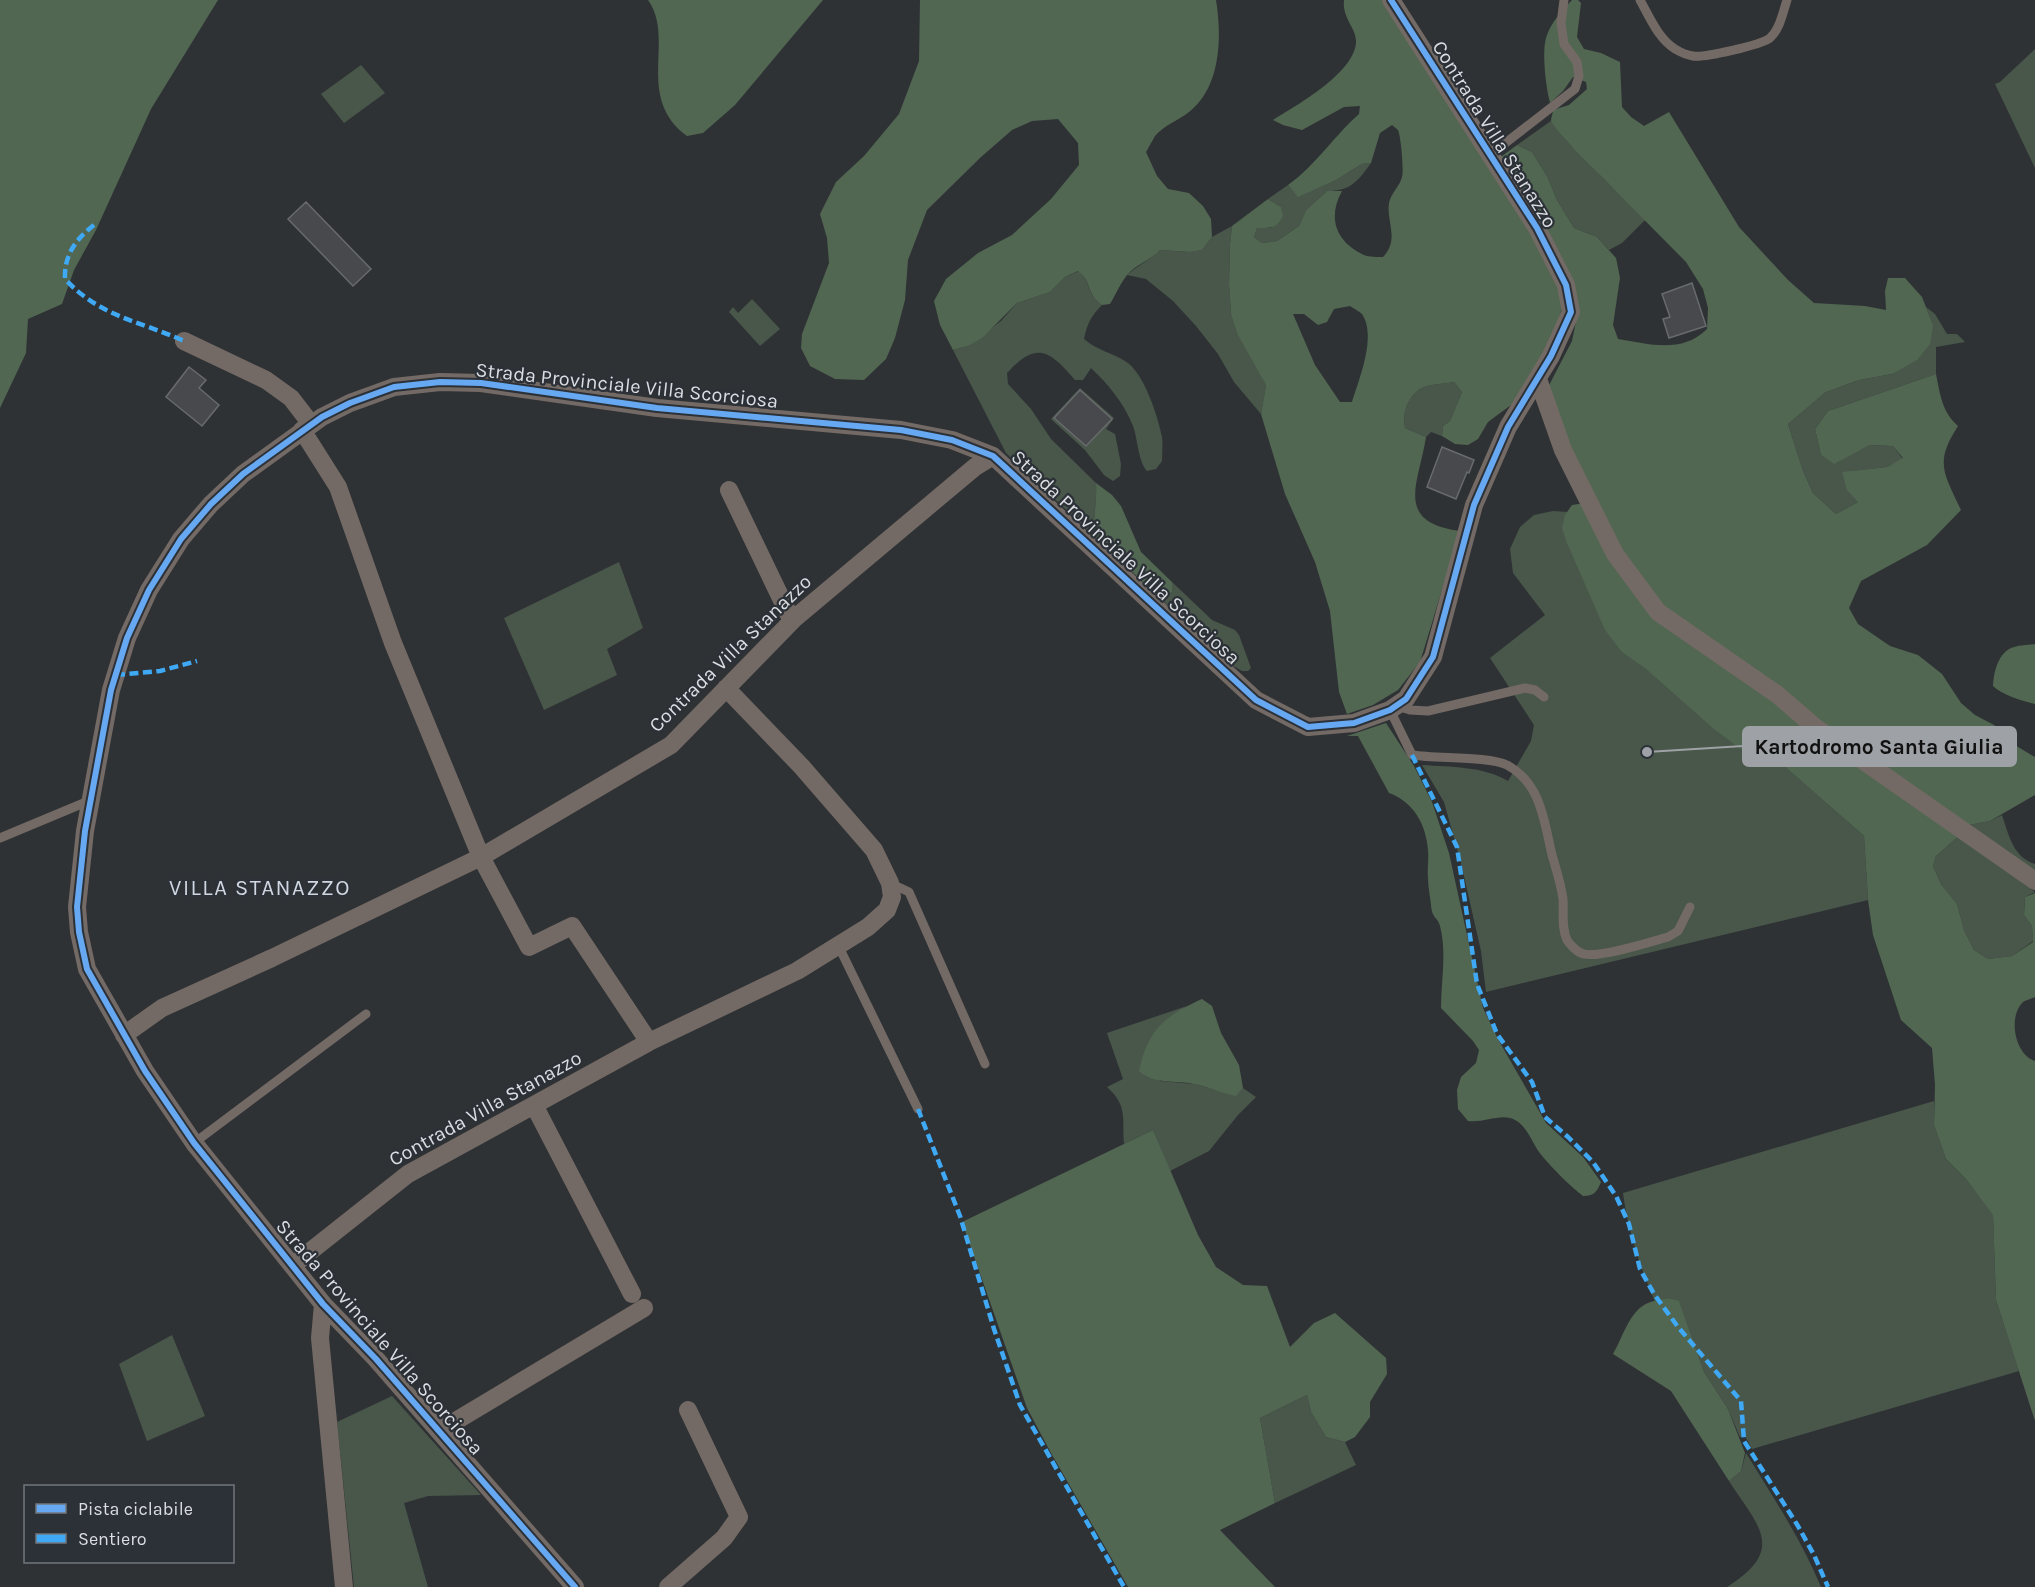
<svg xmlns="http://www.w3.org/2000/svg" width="2035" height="1587" font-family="Karla,sans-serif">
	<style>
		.green { fill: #49574a }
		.forest { fill: #516752; fill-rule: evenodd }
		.building { fill: #47494c; stroke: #686a6d; stroke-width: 1.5 }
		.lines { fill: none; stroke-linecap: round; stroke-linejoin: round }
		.lane { stroke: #746a65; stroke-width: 9 }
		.street { stroke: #746a65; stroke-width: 18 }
		.quiet { stroke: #3fa9f5; stroke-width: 4.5; stroke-dasharray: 9 4.5; stroke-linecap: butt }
		.cycleway-casing { stroke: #2c3138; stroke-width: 10 }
		.cycleway { stroke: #66a8f1; stroke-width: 6 }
		.labels { text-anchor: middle; stroke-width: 4.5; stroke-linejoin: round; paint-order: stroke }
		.street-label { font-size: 20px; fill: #dadde1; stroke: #2c3138 }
		.quarter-label { font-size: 22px; letter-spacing: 1.5px; fill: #d1d7e1; stroke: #2c3138 }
		.leader { fill: none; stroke: #9ea1a5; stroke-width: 2 }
		.callout-dot { fill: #9ea1a5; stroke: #2c3138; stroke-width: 2 }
		.callout { fill: #9ea1a5; stroke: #9ea1a5; stroke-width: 2 }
		.callout-label { font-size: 21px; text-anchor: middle; font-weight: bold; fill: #111 }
	</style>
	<rect width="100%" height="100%" fill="#2f3235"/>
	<!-- green -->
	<path class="green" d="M2035,49V168L1995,84L2000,82Z
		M361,65L385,93L344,123L321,94Z
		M1551,121C1555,129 1561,132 1567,139C1591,167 1618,194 1646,219L1622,243L1609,250L1597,237L1574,228L1557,200L1547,176L1532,152L1517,145Z
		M1371,163C1358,181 1351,191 1327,191L1306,210L1299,226L1277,241L1262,243L1254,237L1257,228H1271L1281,207L1268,199L1288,185L1298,196L1336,180L1362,164Z
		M1232,226L1230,244L1229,284L1231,314L1266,385L1261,414L1234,382L1218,354L1196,326L1173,301L1146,279L1127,275C1137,266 1150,260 1160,250L1189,252L1202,250L1212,237Z
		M1079,271C1091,282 1087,295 1102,305C1091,316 1087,324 1084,339C1098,351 1111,352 1125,361C1144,372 1158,417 1162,437C1163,445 1162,453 1162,461L1156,469L1147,471C1138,461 1138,440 1133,426C1124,403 1108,384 1091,368L1083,380H1075C1050,351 1037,340 1007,373L1008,384L1031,409L1051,439L1096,483C1097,501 1093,518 1094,536L1006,453L953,350L968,346L1001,321L1017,303L1050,292L1065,277Z
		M752,299L780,329L760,346L729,312L733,307L738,313Z
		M1926,307L1935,314L1947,334H1957L1965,342L1936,347V374L1828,411L1815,429L1821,455L1834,463L1870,445L1893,446L1903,459L1887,467L1853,471L1858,502L1836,514L1813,493L1803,471L1788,424L1826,392L1859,380L1892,374L1933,325Z
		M1454,382L1462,392L1450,421L1443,426L1442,436L1431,432L1426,437L1405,428C1402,414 1407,398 1420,389C1427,384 1444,384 1454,382Z
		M1080,388L1114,418L1106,429L1115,434L1121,464L1120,476L1113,481L1104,475L1085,450L1051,419Z
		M1553,511L1568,512L1642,641L1864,836L1868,900L1486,992L1481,951L1461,863L1444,802L1422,765C1451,767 1482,766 1508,781L1531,741L1534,725L1490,658L1545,615L1513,573L1510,549L1520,527L1534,515Z
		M619,562L643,628L607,649L617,675L544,710L504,618Z
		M1172,582L1212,620L1235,630L1239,635L1251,668L1248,671H1242L1230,664L1162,600L1172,592Z
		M2002,815C2009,836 2013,857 2035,864V876L1963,826L1990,821Z
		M1960,835L2035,892L2025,897L2024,915L2032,926L2033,941L2012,956L1988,959L1974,950L1964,930L1957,904L1941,884L1933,866L1936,856Z
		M1187,1006L1164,1022L1160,1081L1194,1084L1236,1095L1243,1088L1256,1097L1238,1115L1209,1151L1170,1171L1153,1130L1124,1144C1122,1118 1128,1106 1107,1087L1123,1079L1107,1033Z
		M1934,1101V1125L1946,1159L1966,1179L1993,1214L1996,1300L2019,1371L1752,1449L1745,1436L1740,1437L1728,1409L1704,1372L1679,1302L1667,1298L1655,1302C1640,1266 1628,1231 1623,1193Z
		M172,1335L205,1416L147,1441L119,1364Z
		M1307,1395L1311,1412L1326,1437L1345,1442L1356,1465L1275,1503L1260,1418Z
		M392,1396L481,1495L428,1496L404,1503L428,1587H354L337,1422Z
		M1746,1453C1773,1497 1801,1539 1821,1587H1727C1788,1549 1757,1525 1729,1481L1741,1471Z"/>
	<!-- forest -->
	<path class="forest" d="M0,0H218L151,109L96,230L74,270L62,304L28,319L26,353L0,408Z
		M648,0H823L735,105L703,133L687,136C634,97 676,39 648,0Z
		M920,0H1216C1222,37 1221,87 1189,112C1179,120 1163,126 1155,136C1152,141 1149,147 1146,152L1157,176L1168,189L1189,193L1203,206L1211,219L1212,237L1202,250L1190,252L1160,250C1151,260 1137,264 1128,274C1121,282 1116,294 1110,304L1102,305C1086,294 1092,281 1078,271L1065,277L1050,292L1017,303L982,338L968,346L953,350L940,325L934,301L946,279L978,253L1012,235L1051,199L1079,165L1078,143L1058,119L1032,121L1012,130L981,157L927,210L908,260L905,300L895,338L886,359L864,380L835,379L810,366L801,348L802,334L829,263L827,238L820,214L836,182L864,156L899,114L919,61Z
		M1344,0H1384L1555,271L1565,298L1557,326L1544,356L1515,402L1488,422L1478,439L1468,445L1455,444L1442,436L1443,426L1450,421L1462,392L1454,382C1444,384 1428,384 1420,389C1407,398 1402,414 1405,428L1426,437C1419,483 1393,522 1460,531L1420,662L1398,690L1373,705L1347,714L1339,692L1330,611L1315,562L1285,494L1261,414L1266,385L1238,335L1231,314L1229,284L1230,244L1232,226L1268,199L1281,207L1283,216C1276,229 1271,228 1257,228L1254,237L1262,243L1277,241L1299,226L1306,210L1327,191H1342C1327,218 1336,242 1364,255C1369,257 1377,257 1383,257C1400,239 1386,222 1389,203C1391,193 1400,186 1402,177C1404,170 1401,137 1398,130L1392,125L1380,133L1371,163L1362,164L1336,180L1298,197L1288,185C1315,166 1334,136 1359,114L1360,106L1344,107L1302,130L1283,125L1273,120C1297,105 1353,74 1356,43C1357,28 1342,19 1344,0ZM1350,306C1354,309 1359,311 1362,314C1377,336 1359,379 1352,402H1340L1315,365L1293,314H1304L1318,325L1327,322L1334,309Z
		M1572,0H1578L1581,3L1577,37L1584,49L1601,53L1620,62L1622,107L1631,117L1644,126L1669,112L1739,227L1788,280L1814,303L1865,306L1886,310L1885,291L1888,278H1905L1922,297L1933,325L1930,344L1917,360L1892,374L1859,380L1826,392L1788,424L1803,471L1813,493L1836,514L1858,502L1847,490L1842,472L1887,467L1903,458L1893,446L1870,445L1834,464L1821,455L1815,429L1828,411L1936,374C1940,394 1942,412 1958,426C1934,463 1944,473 1961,510L1927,545L1861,581L1849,608L1858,624L1890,646L1918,655L1942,674L1961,703L1975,715L1994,725L2006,734L2018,747L2035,757V795L1990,821L1963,826L1661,614L1617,552L1545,393L1572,341L1579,307L1498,159L1517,145L1532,152L1547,176L1557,200L1574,228L1597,237L1616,258L1620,278L1613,325L1618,339C1649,344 1682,354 1707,329L1708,308L1703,289L1686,262L1575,150C1571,144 1552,126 1551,121C1551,117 1553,114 1553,110L1569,105L1587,89L1586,82L1573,77L1563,91L1550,103C1546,87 1541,50 1547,35C1552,21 1562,11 1572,0Z
		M1096,483L1112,495L1121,506L1141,552L1172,582V592L1162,600L1094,536C1093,518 1097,501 1096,483Z
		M1585,503L1655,614L1960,835L1936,856L1933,866L1941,884L1957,904L1964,930L1974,950L1988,959L2012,956L2033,942L2032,926L2024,915L2025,897L2035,893V997C2031,999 2025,1000 2022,1003C2008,1018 2015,1055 2035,1061V1421L1996,1300L1993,1215L1966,1179L1946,1159L1934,1125L1935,1085L1932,1048L1901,1020L1873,935L1868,900L1864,836L1783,765L1763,762L1738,747L1714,729L1645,668L1622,652L1605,630L1567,543L1562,528L1565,515L1572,505Z
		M2035,644V704C2020,700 2004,696 1993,686C1994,673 1997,655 2011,648C2017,645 2028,645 2035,644Z
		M1386,723L1414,766L1432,802L1449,853L1483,1008L1499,1041L1546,1123L1583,1157L1601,1182C1597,1192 1594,1196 1583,1196C1569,1185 1555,1171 1543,1157C1531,1144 1528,1123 1510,1118C1497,1115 1482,1123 1468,1121L1458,1109L1457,1090L1461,1077L1476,1063L1479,1050L1473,1041L1441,1008C1441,981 1447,952 1440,926C1438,917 1432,919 1431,905C1430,896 1428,887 1428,878C1427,869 1429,859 1428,850C1426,825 1414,802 1389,793L1358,736H1347Z
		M1202,999L1212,1006L1221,1033L1239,1065L1243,1088L1236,1096C1221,1093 1209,1087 1194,1084C1175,1080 1155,1085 1139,1071C1148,1030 1164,1016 1202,999Z
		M1153,1130L1198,1235L1216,1267L1243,1285L1267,1286L1290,1347L1314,1323L1335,1313L1386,1358L1387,1374L1370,1402V1417L1355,1437L1345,1442L1326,1437L1311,1412L1307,1395L1260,1418L1275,1503L1220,1530L1275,1587H1128L1051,1453L1027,1408L962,1222Z
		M1667,1298L1679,1301L1704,1372L1728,1409L1745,1453L1741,1471L1729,1481L1671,1391L1613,1354C1622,1339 1628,1315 1644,1305C1650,1301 1660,1300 1667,1298Z"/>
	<!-- building -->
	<path class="building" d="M306,202L371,269L353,286L288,219Z
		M1692,283L1706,326L1669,338L1663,319L1670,317L1662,294Z
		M189,367L206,380L199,388L219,405L202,426L166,397Z
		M1080,390L1112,419L1086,446L1054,418Z
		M1442,447L1474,460L1469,473L1467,472L1456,499L1427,487Z"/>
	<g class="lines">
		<!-- lane -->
		<path class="lane" d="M1640,0C1650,18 1658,38 1675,49C1680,52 1687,55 1693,56C1704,58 1761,45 1770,38C1780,29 1783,12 1787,0
			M1490,155L1575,89L1579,76L1577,62L1564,44L1561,23L1564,0
			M1397,706L1410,710L1428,711L1525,688L1535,690L1544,697
			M1390,710L1412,755C1437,759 1488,756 1507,765C1541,783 1544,821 1552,855C1556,869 1561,884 1563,899C1564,912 1561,927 1567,940C1570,945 1578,953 1584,954C1600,958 1650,942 1668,937L1678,931L1690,907
			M0,838L91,800
			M890,883L909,892L985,1064
			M838,945L918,1109
			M194,1143L366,1014"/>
		<!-- street -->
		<path class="street" d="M184,341L266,380L291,398L311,424
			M1538,379L1563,450L1615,554L1658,612L1778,695L1815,727L2035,881
			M302,430L338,487L393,643L481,857L529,947L572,926L649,1042
			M729,490L792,621
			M124,1035L162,1008L272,958L481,857L671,745L795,618L975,467L993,456
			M534,1105L632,1294
			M293,1265L408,1174L649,1042L797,971L868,927L887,910L892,897L890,883L874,850L802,767L726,688
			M323,1304L320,1338L344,1587
			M439,1431L644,1308
			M575,1587L376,1359L323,1304L194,1143L145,1071L87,969L79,932L77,907L85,831L111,690L127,638L149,590L181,539L211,504L243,474L322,417L350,403L394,387L440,382L481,383L657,408L901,430L952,440L993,456L1256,700L1308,727L1354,723L1390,710L1406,699L1433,657L1474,505L1508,427L1551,356L1571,312L1566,285L1537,228L1391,0
			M668,1587L724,1538L739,1517L688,1410"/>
		<!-- quiet -->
		<path class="quiet" d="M94,225C76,239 64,255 65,279C100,317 140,321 184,341
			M116,675L160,671L197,661
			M1412,755L1457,847L1477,984L1497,1034L1532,1082L1545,1117L1568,1137L1593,1162L1616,1196L1629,1224L1640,1269L1654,1294L1678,1327L1741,1401L1744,1441L1798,1526L1814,1555L1828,1587
			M918,1109L960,1216L994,1329L1020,1405L1124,1587"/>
		<defs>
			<path id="cycleway" d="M575,1587L376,1359L323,1304L194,1143L145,1071L87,969L79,932L77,907L85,831L111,690L127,638L149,590L181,539L211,504L243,474L322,417L350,403L394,387L440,382L481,383L657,408L901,430L952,440L993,456L1256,700L1308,727L1354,723L1390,710L1406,699L1433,657L1474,505L1508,427L1551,356L1571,312L1566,285L1537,228L1391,0"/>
		</defs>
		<!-- cycleway casing -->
		<use href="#cycleway" class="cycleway-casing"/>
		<!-- cycleway -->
		<use href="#cycleway" class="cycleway"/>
	</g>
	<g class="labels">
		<!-- street labels -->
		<g class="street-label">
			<text transform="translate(1495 134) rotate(58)" y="7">Contrada Villa Stanazzo</text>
			<text transform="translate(627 385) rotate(6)" y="7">Strada Provinciale Villa Scorciosa</text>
			<text transform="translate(1126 557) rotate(43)" y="7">Strada Provinciale Villa Scorciosa</text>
			<text transform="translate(730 653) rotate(-44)" y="7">Contrada Villa Stanazzo</text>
			<text transform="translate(485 1108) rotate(-29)" y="7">Contrada Villa Stanazzo</text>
			<text transform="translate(380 1337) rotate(49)" y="7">Strada Provinciale Villa Scorciosa</text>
		</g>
		<!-- quarter labels -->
		<g class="quarter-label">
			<text x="260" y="895">VILLA STANAZZO</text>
		</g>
	</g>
	<!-- callouts -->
	<path class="leader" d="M1647 752L1743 746"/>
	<circle class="callout-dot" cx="1647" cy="752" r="6"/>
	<rect class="callout" x="1743" y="727" width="273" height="39" rx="6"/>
	<g class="callout-label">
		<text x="1879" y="754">Kartodromo Santa Giulia</text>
	</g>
	<!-- legend -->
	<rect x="24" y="1485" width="210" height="78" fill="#2c3138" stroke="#72767c" stroke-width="1.5"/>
	<rect x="36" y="1504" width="30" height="9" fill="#66a8f1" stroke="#72767c" stroke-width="1.5"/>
	<text x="78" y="1515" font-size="18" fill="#dadde1">Pista ciclabile</text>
	<rect x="36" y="1534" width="30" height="9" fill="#3fa9f5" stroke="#72767c" stroke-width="1.5"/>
	<text x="78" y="1545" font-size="18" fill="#dadde1">Sentiero</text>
</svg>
